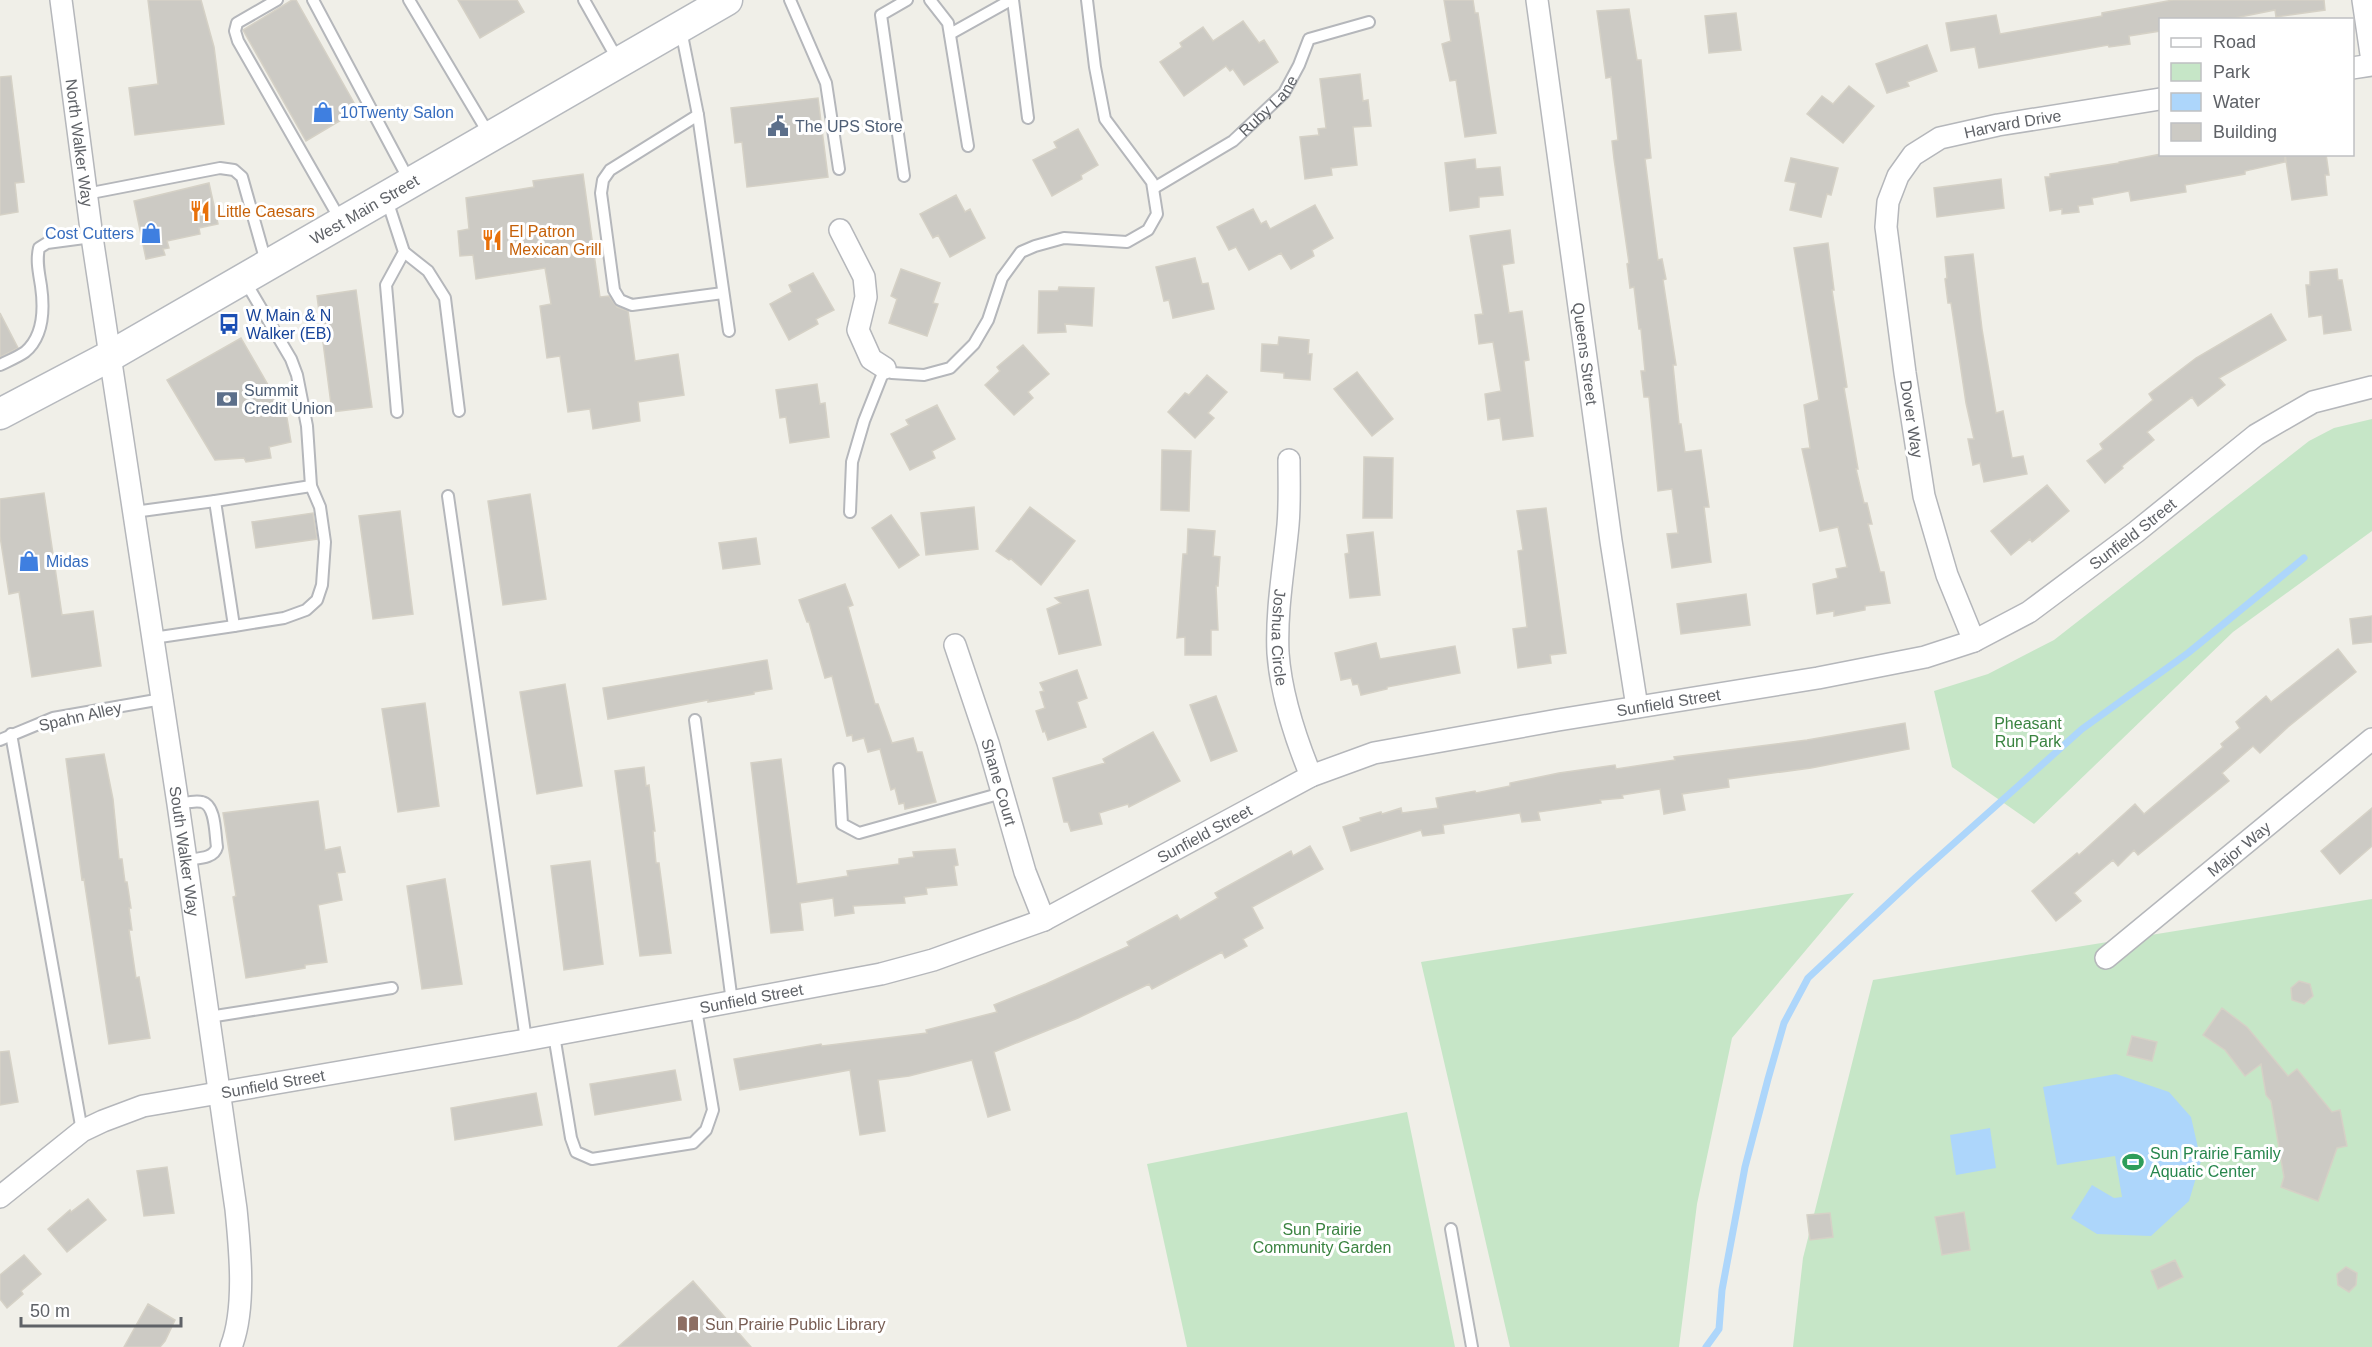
<svg xmlns="http://www.w3.org/2000/svg" width="2372" height="1347" font-family="Arial,sans-serif">
	<style>
		.green { fill: #c6e6c7 }
		.water { fill: #add6fb }
		.lines { fill: none; stroke-linecap: round; stroke-linejoin: round }
		.stream { stroke: #add6fb; stroke-width: 7 }
		.building { fill: #cccac4; stroke: #d5d1c6; stroke-width: 1.5 }
		.lane-casing { stroke: #b5b7bb; stroke-width: 14 }
		.street-casing { stroke: #b5b7bb; stroke-width: 24 }
		.secondary-casing { stroke: #b6b9be; stroke-width: 33 }
		.lane { stroke: #fff; stroke-width: 10 }
		.street { stroke: #fff; stroke-width: 21 }
		.secondary { stroke: #fff; stroke-width: 30 }
		.labels { text-anchor: middle; stroke-width: 6; stroke-linejoin: round; paint-order: stroke }
		.street-label { font-size: 16px; fill: #5f6267; stroke: #fff }
		.shop-label { font-size: 16px; fill: #366cbe; stroke: #fff; text-anchor: start }
		.service-label { font-size: 16px; fill: #4e5e75; stroke: #fff; text-anchor: start }
		.food-label { font-size: 16px; fill: #c56008; stroke: #fff; text-anchor: start }
		.transit-label { font-size: 16px; fill: #164399; stroke: #fff; text-anchor: start }
		.park-label { font-size: 16px; fill: #3a8340; stroke: #fff }
		.leisure-label { font-size: 16px; fill: #27864d; stroke: #fff; text-anchor: start }
		.education-label { font-size: 16px; fill: #785e54; stroke: #fff; text-anchor: start }
	</style>
	<rect width="100%" height="100%" fill="#f0efe8"/>
	<!-- green -->
	<path class="green" d="M2372,419V531L2233,632L2034,824L1952,767L1934,691L1988,674L2054,640L2309,441L2334,428Z
		M1854,893L1732,1038L1697,1204L1679,1347H1510L1421,962Z
		M2372,899V1347H1793L1803,1258L1873,980Z
		M1407,1112L1455,1347H1187L1147,1164Z"/>
	<!-- water -->
	<path class="water" d="M2116,1074L2169,1092L2191,1117L2201,1161L2189,1201L2151,1236L2097,1234L2071,1218L2092,1185L2114,1198L2122,1197L2115,1156L2057,1165L2043,1087Z
		M1990,1128L1996,1168L1956,1175L1950,1135Z"/>
	<g class="lines">
		<!-- stream -->
		<path class="stream" d="M1706,1347L1719,1329L1722,1290L1745,1167L1768,1079L1784,1023L1808,978L1915,878L2082,729L2188,653L2304,558"/>
	</g>
	<!-- building -->
	<path class="building" d="M148,0H201L214,47L224,124L135,135L129,88L158,84Z
		M292,0H296L358,110L306,141L243,30Z
		M458,0H517L524,12L480,38Z
		M1444,0H1473L1475,13H1478L1496,133L1465,137L1456,80L1450,81L1442,44L1451,41Z
		M2173,0H2324L2325,10L2276,17L2275,10L2225,20H2160V31L2129,36L2130,44L2109,47L2108,45L1979,68L1975,47L1951,51L1946,23L1996,15L2000,34L2102,16V13Z
		M1629,9L1637,60H1641L1651,158L1645,159L1658,260L1662,259L1666,279L1663,280L1676,365H1673L1679,424H1681L1685,452L1701,450L1709,507H1704L1711,562L1672,568L1667,534L1678,533L1672,489L1658,491L1649,397H1644L1641,371H1645L1641,329H1639L1634,287L1630,288L1627,264L1629,263L1614,159L1612,141L1618,140L1611,77L1606,78L1597,11Z
		M1736,13L1741,50L1709,53L1705,16Z
		M1243,21L1259,43L1264,40L1278,62L1244,85L1233,69L1230,71L1226,66L1184,96L1160,62L1182,47L1180,43L1203,27L1213,41Z
		M1927,45L1937,71L1907,82L1909,86L1887,93L1876,64Z
		M1360,74L1363,101L1368,100L1371,126L1353,127L1357,165L1331,168L1332,175L1305,179L1300,137L1319,135L1318,129L1326,128L1320,79Z
		M11,76L24,182L15,183L18,212L0,215V77Z
		M1849,86L1874,106L1843,143L1807,114L1822,96L1833,104Z
		M818,98L828,177L747,187L742,142L735,143L731,108Z
		M1078,129L1098,165L1081,175L1082,179L1052,196L1033,160L1057,148L1054,142Z
		M2161,154H2285V162L2245,171V174L2185,185L2186,192L2131,201L2129,191L2092,198L2093,204L2078,206L2079,212L2062,214V209L2050,211L2045,177H2050V174L2119,163V162Z
		M2285,154H2326L2329,175H2325L2327,195L2292,200Z
		M1791,158L1838,168L1831,195L1827,194L1821,217L1790,210L1796,183L1785,181Z
		M1475,159L1476,169L1500,167L1503,195L1479,197V207L1450,211L1445,163Z
		M583,174L600,297L609,296L617,307L628,311L635,361L678,354L684,395L638,402L640,421L593,429L590,409L568,412L560,356L547,358L540,306L551,304L545,268L476,279L473,255L460,256L458,231L469,229L466,198L534,187L533,181Z
		M2001,179L2004,208L1937,217L1934,188Z
		M209,183L218,224L199,228L200,234L167,241L169,248L163,249L165,255L146,259L134,201Z
		M956,195L965,212L970,209L985,238L950,257L938,235L933,238L920,214Z
		M1315,205L1333,238L1312,250L1314,256L1291,269L1281,253L1249,270L1236,247L1229,250L1217,227L1253,209L1261,224L1266,221L1270,229Z
		M1510,230L1514,263L1502,265L1509,313L1522,311L1529,360L1524,361L1533,436L1503,440L1500,418L1488,420L1485,394L1501,391L1493,342L1479,344L1475,315L1483,314L1470,236Z
		M1828,243L1834,290H1832L1847,387L1844,388L1858,469H1856L1864,503H1867L1872,524H1868L1880,572H1884L1890,603L1865,606V610L1834,616V611L1817,614L1813,584L1838,578L1836,569L1847,567L1838,527L1820,531L1802,449L1810,448L1804,405L1819,400L1794,248Z
		M1973,254L1982,329L1996,413L2003,411L2012,458L2023,456L2027,474L1984,482L1980,463L1973,465L1968,439H1974L1966,403L1951,303H1948L1945,279L1947,278L1945,257Z
		M1195,258L1202,284L1208,283L1214,309L1173,318L1169,300L1164,301L1156,267Z
		M901,269L940,283L933,303L938,304L927,336L889,323L897,299L891,296Z
		M2337,269L2338,280H2342L2351,330L2324,334L2322,315L2309,317L2306,285H2310V272Z
		M813,273L834,310L816,319L818,324L789,340L770,304L792,292L789,285Z
		M1059,287L1094,288L1092,326L1065,324L1066,332L1038,333L1039,291H1058Z
		M356,290L372,407L332,412L317,296Z
		M0,313L18,348L0,357Z
		M2271,314L2286,340L2219,378L2225,385L2198,406L2192,397L2147,432L2154,440L2122,466L2123,468L2105,483L2087,461L2103,449L2100,444L2153,400L2149,394L2196,358Z
		M1279,337L1309,340L1308,354H1312L1310,380L1284,378V373L1261,371L1262,344L1278,345Z
		M241,338L287,418L291,442L269,447L271,458L246,462L244,458L215,460L167,380Z
		M1023,345L1049,374L1028,392L1033,398L1014,415L985,385L1000,371L997,367Z
		M1357,372L1393,419L1372,436L1334,389Z
		M1207,375L1227,392L1208,413L1214,418L1195,438L1168,412L1185,393L1189,395Z
		M817,384L820,404L825,403L829,437L790,443L786,417L780,418L776,390Z
		M937,405L955,439L932,451L935,458L910,470L891,434L909,425L906,420Z
		M1162,450L1191,451L1189,511L1161,510Z
		M1364,457L1393,458L1392,518H1363Z
		M2047,485L2069,511L2032,542L2030,539L2011,555L1991,531Z
		M44,493L62,615L93,611L101,666L32,677L19,592L9,594L0,536V499Z
		M530,494L546,599L503,605L488,501Z
		M974,507L978,549L926,555L921,513Z
		M1030,507L1075,541L1041,585L1011,559L1009,560L996,551Z
		M1546,508L1566,653L1550,655L1551,663L1518,668L1513,629L1527,627L1518,551L1523,550L1517,511Z
		M400,511L413,614L373,619L359,516Z
		M313,513L317,539L256,548L252,522Z
		M891,515L919,555L899,568L872,528Z
		M1188,529L1215,531L1213,556L1220,557L1218,586H1216L1218,630H1211V655H1185V637L1177,638L1183,554H1187Z
		M1373,532L1380,595L1350,598L1345,554L1349,553L1347,535Z
		M756,538L760,564L723,569L719,543Z
		M845,584L853,605L848,607L875,704H878L892,743L913,738L917,752H922L936,802L905,809L904,803L899,804L895,788L891,790L880,749L868,752L864,738L853,741L852,735L847,736L832,676L825,678L809,622H807L799,600Z
		M1088,590L1101,645L1059,654L1047,609L1061,603L1055,598Z
		M1746,594L1750,625L1681,634L1677,604Z
		M2372,616V642L2353,644L2350,619Z
		M1376,643L1380,659L1455,646L1460,673L1387,687V689L1361,695L1358,684L1353,685L1351,678L1341,680L1335,653Z
		M2338,649L2356,672L2288,727L2260,753L2253,746L2222,773L2229,781L2138,855L2134,850L2118,866L2113,860L2074,893L2081,901L2056,921L2032,891L2077,853L2079,855L2135,804L2144,814L2223,747L2221,744L2240,728L2236,722L2266,696L2271,702Z
		M767,660L772,689L754,692V694L708,702V700L608,719L603,688Z
		M1077,670L1087,698L1077,702L1086,727L1048,740L1045,731L1043,732L1036,711L1045,708L1040,692L1044,691L1040,683Z
		M565,684L582,786L537,794L520,692Z
		M1216,696L1237,751L1211,761L1190,705Z
		M425,703L439,806L398,812L382,709Z
		M1905,723L1909,749L1811,768L1728,779L1729,787L1682,794L1685,810L1664,814L1660,789L1622,795L1623,798L1600,800L1601,803L1538,812L1540,820L1522,822L1520,813L1443,825L1444,833L1423,836L1421,830L1351,851L1343,827L1361,821L1360,818L1381,812L1382,814L1401,808L1402,813L1438,808L1436,798L1475,791L1476,793L1510,786V783L1559,773L1615,765L1616,769L1675,760L1674,757L1807,740Z
		M1153,732L1180,781L1129,807L1128,804L1099,813L1102,824L1071,831L1068,822H1064L1053,778L1105,763L1103,759Z
		M104,754L113,799L119,859H122L125,882H127L131,908H129L132,930H129L136,978L139,977L150,1038L109,1044L84,879L82,880L66,759Z
		M781,759L797,884L848,876L847,871L899,864V859L914,857L913,852L955,849L958,865L954,866L957,885L926,888L927,894L904,897L905,903L853,906L854,913L835,916L833,898L800,903L803,930L771,933L751,763Z
		M644,767L646,786L649,785L655,831H653L656,863H659L671,953L640,956L615,771Z
		M318,801L325,850L340,847L345,872L337,873L342,900L318,905L327,962L305,965V968L246,978L233,897L236,896L223,813Z
		M2372,808V846L2340,874L2321,851Z
		M1310,846L1323,869L1252,907L1263,928L1243,939L1247,946L1225,958L1222,952L1152,989L1149,984L1078,1018L994,1052L1010,1110L988,1117L972,1060L909,1076L878,1080L885,1131L860,1135L850,1070L740,1090L734,1059L821,1044L822,1046L927,1033L926,1030L997,1012L994,1005L1046,984L1129,946L1127,942L1177,915L1180,920L1218,898L1215,893L1291,851L1293,856Z
		M590,861L603,964L564,970L551,866Z
		M445,879L462,984L422,989L407,886Z
		M2299,981L2310,984L2313,996L2304,1004L2292,1000L2291,988Z
		M2222,1008L2247,1027L2288,1076L2297,1069L2332,1112L2340,1110L2347,1146L2337,1148L2318,1201L2281,1187L2284,1177L2271,1101L2266,1095L2261,1064L2245,1076L2225,1050L2203,1035Z
		M2132,1036L2157,1042L2152,1061L2127,1055Z
		M9,1051L18,1102L0,1105V1052Z
		M675,1070L681,1100L595,1115L590,1084Z
		M536,1093L542,1125L455,1140L451,1108Z
		M167,1167L174,1213L144,1216L137,1171Z
		M88,1199L106,1220L67,1252L48,1229L70,1210L71,1212Z
		M1964,1212L1970,1250L1942,1255L1935,1217Z
		M1830,1213L1833,1237L1810,1240L1807,1215Z
		M24,1255L41,1274L21,1291L23,1294L7,1308L0,1299V1275Z
		M2175,1260L2183,1277L2158,1289L2151,1271Z
		M2346,1267L2357,1273L2356,1285L2349,1292L2338,1285L2337,1274Z
		M693,1281L751,1347H618Z
		M148,1304L175,1320L165,1341L160,1347H124Z"/>
	<g class="lines">
		<defs>
			<g id="lane">
				<path d="M277,0L237,23L235,31L238,41L341,221"/>
				<path d="M313,0L410,182"/>
				<path d="M409,0L490,136"/>
				<path d="M584,0L619,62"/>
				<path d="M790,0L826,83L839,169"/>
				<path d="M930,0L948,23L968,146"/>
				<path d="M1013,0L1028,118"/>
				<path d="M681,30L698,115L729,331"/>
				<path d="M950,34L1011,0"/>
				<path d="M698,115L610,170L603,180L601,193L614,290L620,300L632,305L723,293"/>
				<path d="M904,176L881,15L907,0"/>
				<path id="s1" d="M1154,188L1233,141L1284,93L1299,65L1309,39L1369,22"/>
				<path d="M86,194L220,168L234,170L242,177L266,262"/>
				<path d="M387,200L404,252L386,285L397,412"/>
				<path d="M404,252L428,271L445,298L459,411"/>
				<path d="M0,365C8,361 18,357 25,352C44,336 44,307 41,286C39,273 36,261 39,248L47,243L92,237"/>
				<path d="M448,496L526,1040"/>
				<path d="M215,501L311,486"/>
				<path d="M134,512L215,501L234,626L153,638"/>
				<path d="M850,512L852,462L864,421L885,368L892,373L924,375L950,368L974,344L988,320L1002,278L1021,252L1035,246L1064,238L1127,242L1148,230L1157,214L1152,182L1105,119L1095,67L1087,0"/>
				<path d="M234,626L284,618L306,610L317,600L322,585L325,542L320,507L311,486L307,426L297,375L291,359L245,281"/>
				<path d="M695,720L732,1002"/>
				<path d="M11,734L82,1131"/>
				<path d="M0,740L53,718L162,699"/>
				<path d="M839,769L842,824L859,833L1002,793"/>
				<path d="M178,804C185,803 195,800 202,802C216,805 215,835 217,847C214,859 197,858 186,860"/>
				<path d="M209,1017L392,988"/>
				<path d="M554,1035L571,1138L576,1152L592,1159L693,1143L706,1130L713,1110L696,1009"/>
				<path d="M1451,1229L1472,1347"/>
			</g>
			<g id="street">
				<path id="s2" d="M61,0L92,237L178,804L236,1209C240,1249 246,1309 231,1347"/>
				<path id="s3" d="M1537,0L1611,541L1637,707"/>
				<path d="M2363,0L2372,61"/>
				<path d="M2352,68L2372,65"/>
				<path d="M840,230L864,277L866,297L858,330L871,359L885,368"/>
				<path id="s4" d="M1289,460C1289,482 1290,503 1288,525C1284,568 1276,610 1278,653C1281,695 1295,737 1311,776"/>
				<path id="s5" d="M1974,641L1947,575L1924,496L1905,373L1886,227L1888,202L1898,176L1913,155L1940,138L1998,125L2160,99"/>
				<path id="s6" d="M955,645L988,743L1025,872L1044,920"/>
				<path id="s7" d="M2106,958L2372,739"/>
				<path id="s8" d="M0,1197L82,1131L103,1121L143,1106L526,1040L881,974L933,960L1044,920L1311,776L1374,753L1558,720L1818,678L1925,657L1974,641L2029,612L2136,532L2256,435L2313,402L2372,387"/>
			</g>
			<g id="secondary">
				<path id="s9" d="M0,414L110,356L727,0"/>
			</g>
		</defs>
		<!-- lane casing -->
		<use href="#lane" class="lane-casing"/>
		<!-- street casing -->
		<use href="#street" class="street-casing"/>
		<!-- secondary casing -->
		<use href="#secondary" class="secondary-casing"/>
		<!-- lane -->
		<use href="#lane" class="lane"/>
		<!-- street -->
		<use href="#street" class="street"/>
		<!-- secondary -->
		<use href="#secondary" class="secondary"/>
	</g>
	<!-- icons -->
	<defs>
		<symbol id="shop-bare" viewBox="-9 -9 18 18"><path d="M-5-2.5h2.3a2.7 3.5 0 0 1 5.4 0H5L5.5 6h-11ZM-1.5-2.5h3a1.5 2.3 0 0 0-3 0Z" fill="#3f7fe0" stroke="#fff" stroke-width="2.5" paint-order="stroke"/></symbol>
		<symbol id="civic-bare" viewBox="-9 -9 18 18"><path d="M-.6-6.5H3V-4.5H.6V-3L4-1V1h2V6H-6V1h2V-1L-.6-3ZM-1.2 2.5V6h2.4V2.5Z" fill="#5c6f8a" stroke="#fff" stroke-width="2.5" paint-order="stroke"/></symbol>
		<symbol id="restaurant-bare" viewBox="-9 -9 18 18"><path d="M-5-6h1v4h1v-4h1v4h1v-4h1v5L-1.5 .5V6h-2V.5L-5-1ZM5-6V6H3V1.5H1.5Q1.5-4 5-6Z" fill="#e8710a" stroke="#fff" stroke-width="2.5" paint-order="stroke"/></symbol>
		<symbol id="bus-bare" viewBox="-9 -9 18 18"><path d="M-5-6H5V4H4V6H2V4H-2V6H-4V4H-5ZM-3.5-4V0h7V-4ZM-3.5 1.2v1.5H-2V1.2ZM2 1.2v1.5H3.5V1.2Z" fill="#1a4fb4" stroke="#fff" stroke-width="2.5" paint-order="stroke"/></symbol>
		<symbol id="bank-bare" viewBox="-9 -9 18 18"><path d="M-6-4H6V4H-6ZM0-2.3a2.3 2.3 0 1 0 0 4.6a2.3 2.3 0 1 0 0-4.6Z" fill="#5c6f8a" stroke="#fff" stroke-width="2.5" paint-order="stroke"/></symbol>
		<symbol id="stadium-bare" viewBox="-9 -9 18 18"><path d="M0-5a6.5 5 0 1 0 0 10a6.5 5 0 1 0 0-10ZM-3.5-1.8h7v3.6h-7Z" fill="#2e9e5b" stroke="#fff" stroke-width="2.5" paint-order="stroke"/></symbol>
		<symbol id="library-bare" viewBox="-9 -9 18 18"><path d="M-6-4Q-3-5.5-.7-3.5V5Q-3 3-6 4ZM6-4Q3-5.5 .7-3.5V5Q3 3 6 4Z" fill="#8d6e63" stroke="#fff" stroke-width="2.5" paint-order="stroke"/></symbol>
	</defs>
	<g fill-rule="evenodd">
		<use href="#shop-bare" x="308" y="97" width="30" height="30"/>
		<use href="#civic-bare" x="763" y="111" width="30" height="30"/>
		<use href="#restaurant-bare" x="185" y="196" width="30" height="30"/>
		<use href="#shop-bare" x="136" y="218" width="30" height="30"/>
		<use href="#restaurant-bare" x="477" y="225" width="30" height="30"/>
		<use href="#bus-bare" x="214" y="309" width="30" height="30"/>
		<use href="#bank-bare" x="212" y="384" width="30" height="30"/>
		<use href="#shop-bare" x="14" y="546" width="30" height="30"/>
		<use href="#stadium-bare" x="2118" y="1147" width="30" height="30"/>
		<use href="#library-bare" x="673" y="1309" width="30" height="30"/>
	</g>
	<g class="labels">
		<!-- street labels -->
		<g class="street-label">
			<text dy="6" stroke="none"><textPath href="#s1" startOffset="142">Ruby Lane</textPath></text>
			<text dy="6" stroke="none"><textPath href="#s5" startOffset="610">Harvard Drive</textPath></text>
			<text dy="6" stroke="none"><textPath href="#s2" startOffset="144">North Walker Way</textPath></text>
			<text dy="6" stroke="none"><textPath href="#s9" startOffset="418">West Main Street</textPath></text>
			<text dy="6" stroke="none"><textPath href="#s3" startOffset="357">Queens Street</textPath></text>
			<text transform="translate(1912 419) rotate(81)" y="6">Dover Way</text>
			<text dy="6" stroke="none"><textPath href="#s8" startOffset="2266">Sunfield Street</textPath></text>
			<text dy="6" stroke="none"><textPath href="#s4" startOffset="178">Joshua Circle</textPath></text>
			<text dy="6" stroke="none"><textPath href="#s8" startOffset="1762">Sunfield Street</textPath></text>
			<text transform="translate(80 716) rotate(-13)" y="6">Spahn Alley</text>
			<text dy="6" stroke="none"><textPath href="#s6" startOffset="144">Shane Court</textPath></text>
			<text dy="6" stroke="none"><textPath href="#s8" startOffset="1275">Sunfield Street</textPath></text>
			<text dy="6" stroke="none"><textPath href="#s7" startOffset="172">Major Way</textPath></text>
			<text dy="6" stroke="none"><textPath href="#s2" startOffset="860">South Walker Way</textPath></text>
			<text dy="6" stroke="none"><textPath href="#s8" startOffset="789">Sunfield Street</textPath></text>
			<text dy="6" stroke="none"><textPath href="#s8" startOffset="303">Sunfield Street</textPath></text>
		</g>
		<!-- shop labels -->
		<g class="shop-label">
			<text x="340" y="118">10Twenty Salon</text>
			<text x="134" y="239" text-anchor="end">Cost Cutters</text>
			<text x="46" y="567">Midas</text>
		</g>
		<!-- service labels -->
		<g class="service-label">
			<text x="795" y="132">The UPS Store</text>
			<text x="244" y="396">Summit<tspan x="244" dy="18">Credit Union</tspan></text>
		</g>
		<!-- food labels -->
		<g class="food-label">
			<text x="217" y="217">Little Caesars</text>
			<text x="509" y="237">El Patron<tspan x="509" dy="18">Mexican Grill</tspan></text>
		</g>
		<!-- transit labels -->
		<g class="transit-label">
			<text x="246" y="321">W Main &amp; N<tspan x="246" dy="18">Walker (EB)</tspan></text>
		</g>
		<!-- park labels -->
		<g class="park-label">
			<text x="2028" y="729">Pheasant<tspan x="2028" dy="18">Run Park</tspan></text>
			<text x="1322" y="1235">Sun Prairie<tspan x="1322" dy="18">Community Garden</tspan></text>
		</g>
		<!-- leisure labels -->
		<g class="leisure-label">
			<text x="2150" y="1159">Sun Prairie Family<tspan x="2150" dy="18">Aquatic Center</tspan></text>
		</g>
		<!-- education labels -->
		<g class="education-label">
			<text x="705" y="1330">Sun Prairie Public Library</text>
		</g>
	</g>
	<!-- legend -->
	<rect x="2159" y="18" width="195" height="138" fill="#ffffff" stroke="#bfc0c2" stroke-width="1.5"/>
	<rect x="2171" y="38" width="30" height="9" fill="#ffffff" stroke="#bfc0c2" stroke-width="1.5"/>
	<text x="2213" y="48" font-size="18" fill="#5f6267">Road</text>
	<rect x="2171" y="63" width="30" height="18" fill="#c6e6c7" stroke="#bfc0c2" stroke-width="1.5"/>
	<text x="2213" y="78" font-size="18" fill="#5f6267">Park</text>
	<rect x="2171" y="93" width="30" height="18" fill="#add6fb" stroke="#bfc0c2" stroke-width="1.5"/>
	<text x="2213" y="108" font-size="18" fill="#5f6267">Water</text>
	<rect x="2171" y="123" width="30" height="18" fill="#cccac4" stroke="#bfc0c2" stroke-width="1.5"/>
	<text x="2213" y="138" font-size="18" fill="#5f6267">Building</text>
	<!-- scale -->
	<path d="M21 1317v9h160v-9" fill="none" stroke="#5f6267" stroke-width="3"/>
	<text x="30" y="1317" font-size="18" fill="#5f6267" stroke="#ffffff" stroke-width="4.5" paint-order="stroke">50 m</text>
</svg>
